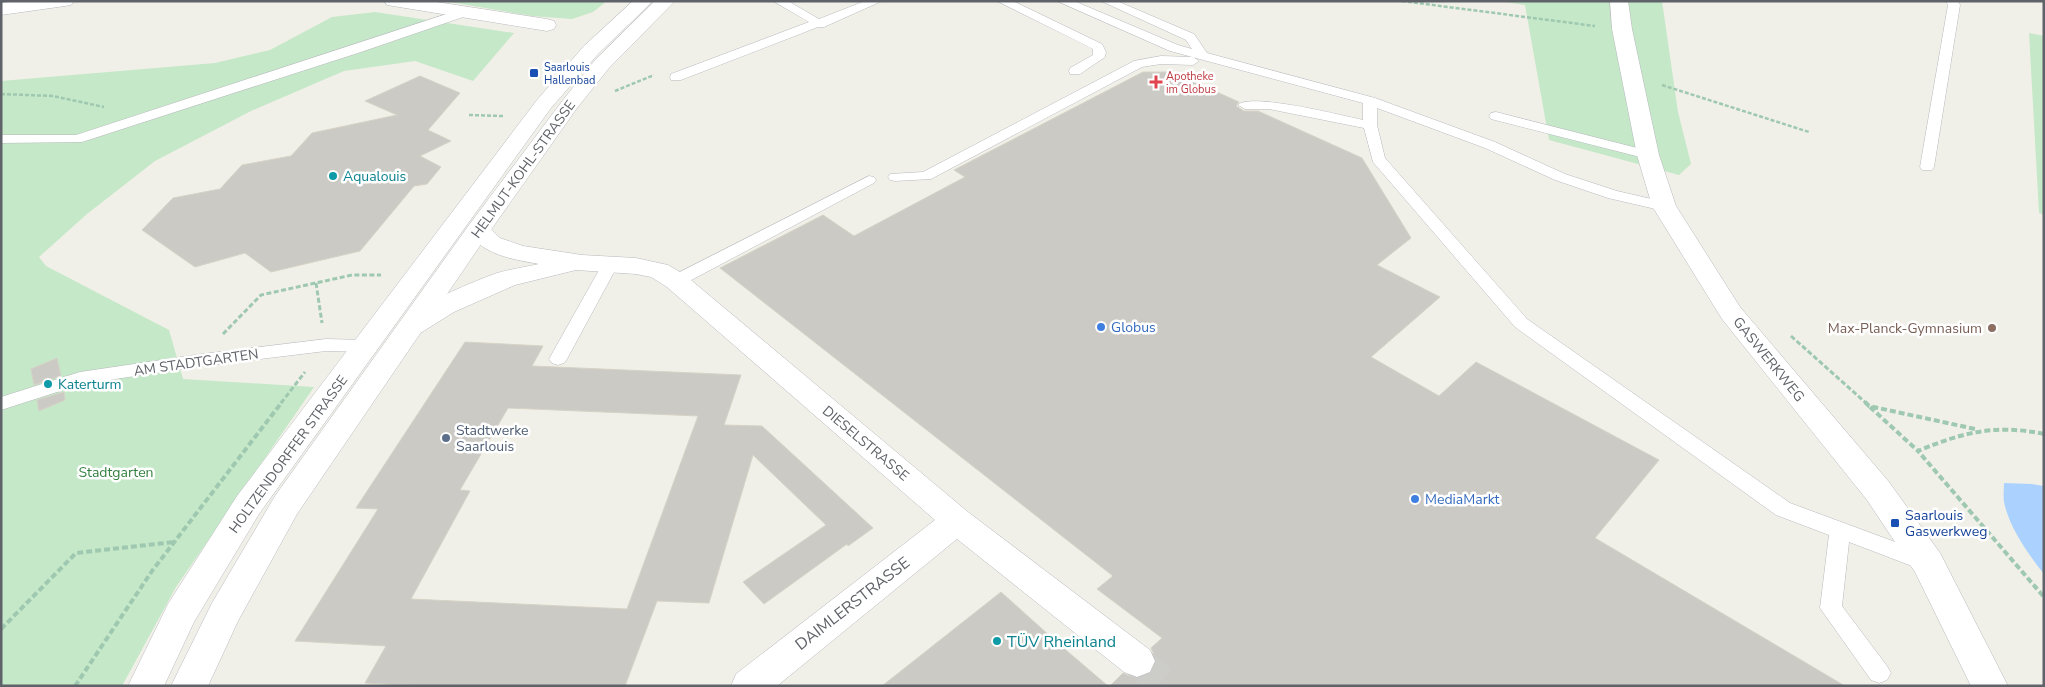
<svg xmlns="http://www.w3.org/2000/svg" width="2045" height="687" font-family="'Nunito Sans',sans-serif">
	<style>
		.green { fill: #c5e8c8 }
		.water { fill: #abd2fe }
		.building { fill: #cccac5; stroke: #d6d2c6; fill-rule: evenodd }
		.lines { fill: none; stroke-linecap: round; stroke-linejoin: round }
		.street-tunnel { stroke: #ccccc8; stroke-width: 32; stroke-dasharray: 32 16; stroke-linecap: butt }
		.lane-casing { stroke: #b8b9be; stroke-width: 1 }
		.street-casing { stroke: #b8b9be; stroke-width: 1 }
		.secondary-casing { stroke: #b9bbc1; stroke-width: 1 }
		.path-far2 { stroke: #9ec8af; stroke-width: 2.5; stroke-dasharray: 4 2; stroke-linecap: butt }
		.path-far1 { stroke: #9ec8af; stroke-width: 3; stroke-dasharray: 5 2.5; stroke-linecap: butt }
		.path { stroke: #9ec8af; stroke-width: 4; stroke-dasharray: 6 3; stroke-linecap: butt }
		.lane { fill: #fff; fill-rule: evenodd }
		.street { fill: #fff; fill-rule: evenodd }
		.secondary { fill: #fff; fill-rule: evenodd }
		.transit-dot { fill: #1a4fb4; stroke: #fff; stroke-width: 2 }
		.health-dot { fill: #e0444e; stroke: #fff; stroke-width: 2 }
		.culture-dot { fill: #0f9aa8; stroke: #fff; stroke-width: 2 }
		.shop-dot { fill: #3f7fe0; stroke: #fff; stroke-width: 2 }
		.education-dot { fill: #8d6e63; stroke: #fff; stroke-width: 2 }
		.service-dot { fill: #5c6f8a; stroke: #fff; stroke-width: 2 }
		.labels { text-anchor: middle; stroke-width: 5; stroke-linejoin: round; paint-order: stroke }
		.far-transit-label { font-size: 11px; fill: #164399; stroke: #fff; text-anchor: start }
		.far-health-label { font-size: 11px; fill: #be3a42; stroke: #fff; text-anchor: start }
		.street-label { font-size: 14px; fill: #5f6268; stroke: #fff }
		.culture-label { font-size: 14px; fill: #0d838f; stroke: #fff; text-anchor: start }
		.shop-label { font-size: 14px; fill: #366cbe; stroke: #fff; text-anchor: start }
		.education-label { font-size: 14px; fill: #785e54; stroke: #fff; text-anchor: end }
		.service-label { font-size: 14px; fill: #4e5e75; stroke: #fff; text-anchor: start }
		.park-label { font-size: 14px; fill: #358140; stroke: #fff }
		.transit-label { font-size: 14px; fill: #164399; stroke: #fff; text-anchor: start }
		.near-street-label { font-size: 16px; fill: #5f6268; stroke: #fff }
		.near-culture-label { font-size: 16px; fill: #0d838f; stroke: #fff; text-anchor: start }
	</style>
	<rect width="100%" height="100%" fill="#f1f0e8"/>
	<!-- green -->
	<path class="green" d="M444,1H607L593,12L572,19L532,16Z
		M1498,1H1662L1678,112L1691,164L1679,175L1549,140L1525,5Z
		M375,12L514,33L473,81L415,61L344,71L251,111L155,161L87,214L39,257L46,266L169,330L183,379L314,387L176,587L122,686H1V81L215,63L270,50L332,17Z
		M2029,33L2044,36V215L2039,213Z"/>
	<!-- water -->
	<path class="water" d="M2004,483L2032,484L2044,486V574C2028,554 2009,527 2004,502C2003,496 2004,489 2004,483Z"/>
	<!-- building -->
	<path class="building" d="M1143,72H1172L1239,102L1236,106L1244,111H1258L1362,158L1411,238L1377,265L1440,297L1371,357L1439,396L1476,362L1659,460L1595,538L1845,686H1110L1123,673L1136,679L1151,674L1157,660L1151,648L1162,638L1097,589L1113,576L720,268L823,215L854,236L965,177L954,170Z
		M420,76L460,93L428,130L451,141L420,156L441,167L427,184L414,186L360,251L271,272L245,253L195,267L142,230L173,198L220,189L242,165L291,156L312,133L397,115L365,101Z
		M465,342L543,346L532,366L741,375L724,425L762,426L873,528L848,546L847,544L764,604L743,582L826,525L753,455L709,603L657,601L625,686H424L365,683L386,646L295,641L378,509L356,508ZM508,408L698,416L627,609L411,599L470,491L460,490Z
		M57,358L61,376L34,385L31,369Z
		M64,392L65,400L39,411L37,400Z
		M1001,592L1060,645L1108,686H882Z"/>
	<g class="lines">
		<!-- street-tunnel -->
		<path class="street-tunnel" d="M1137,661L1168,686"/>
		<defs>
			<path id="lane" d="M773,1H788L819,19L865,1H882L824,27H818L681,80H671L670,77L671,74L809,22Z
				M997,1H1013L1102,44L1106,52L1105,57L1080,74H1070L1069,71L1070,68L1093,55V49Z
				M1057,1H1074L1178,45L1192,49L1186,40L1101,1H1117L1194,34L1207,53L1375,98L1495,142L1565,174L1617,191L1669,203L1672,206L1669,209L1664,211L1608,198L1555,180L1485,148L1377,108V125L1385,158L1527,319L1790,503L1933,556L1936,562L1933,568L1925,571L1849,542L1842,606L1887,666L1891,673L1887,680L1879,683L1871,680L1820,608L1829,535L1776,515L1515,327L1373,162L1364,128L1269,109H1245L1238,105C1249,92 1344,116 1363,120V103L1170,51Z
				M1946,1H1958L1960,5L1934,167L1932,170H1922L1920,167L1948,5Z
				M465,8L469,9L471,12L469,15L361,52L82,142L1,143V135H76Z
				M1161,56L1193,57L1199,61L1193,65L1161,64L1142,67L931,179L895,181L890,180L888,177L890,174L923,172L1134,61Z
				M1496,112L1653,152L1655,155L1653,158L1648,159L1491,119L1489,116L1491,113Z
				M869,176L874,177L876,180L874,183L682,285L676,286L670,285L668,281L670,277Z
				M611,258L617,259L619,263L567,359L564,363L558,365L552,363L549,359L603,263L605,259Z
				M326,339L366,340L372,342L375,346L372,350L366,352L326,351L202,366L82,384L1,410V397L80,372L202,354Z"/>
			<path id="street" d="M19,1H74L71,5L65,6L1,15V3Z
				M384,1H430L547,19L554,21L556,25L554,29L547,31L393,6L387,5Z
				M1610,1H1628L1632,29L1659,155L1676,206L1740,307L1889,482L1940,553L2008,686H1971L1915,572L1867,500L1722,319L1652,206L1637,155L1612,29Z
				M478,223L487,225L500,238L523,246L582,255L636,258L668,265L685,275L968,512L1150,650L1155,661L1150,672L1137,677L1124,672L957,539L777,686H731L736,674L935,520L667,287L651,277L636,274L576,270L515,285L454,312L422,332L412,335L402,332L398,326C410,307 475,281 497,273C511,269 526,267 539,264C511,259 483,255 466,230L469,225Z"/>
			<path id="secondary" d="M633,1H653L598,54L551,108L259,514L194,622L164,686H128L168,604L237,496L537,100L584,46Z
				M655,1H675L609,68L577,108L488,234L297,514L238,621L208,686H171L212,603L275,496L469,225L563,100L595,60Z"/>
		</defs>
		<!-- lane casing -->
		<use href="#lane" class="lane-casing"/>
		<!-- street casing -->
		<use href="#street" class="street-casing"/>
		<!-- secondary casing -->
		<use href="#secondary" class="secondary-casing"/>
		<!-- path-far2 -->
		<path class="path-far2" d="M1402,1L1595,26
			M1662,85L1809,132
			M615,91L654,75
			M1,94L53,96L104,107
			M469,115L503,116"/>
		<!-- path-far1 -->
		<path class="path-far1" d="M316,283L322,323
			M223,334L261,295L352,275H381
			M1791,336L1866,403
			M281,403L305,372"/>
		<!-- path -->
		<path class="path" d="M1865,402L1869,406L1975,429
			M1870,407L1918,451
			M2044,434C1996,424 1963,432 1918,451L2044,597
			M1,629L76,553L174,542
			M75,686L152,571L282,402"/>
		<!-- lane -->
		<use href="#lane" class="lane"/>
		<!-- street -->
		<use href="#street" class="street"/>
		<!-- secondary -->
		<use href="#secondary" class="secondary"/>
	</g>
	<!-- markers -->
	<g class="transit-dot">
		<rect x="529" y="68" width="10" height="10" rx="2.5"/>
		<rect x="1890" y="518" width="10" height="10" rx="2.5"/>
	</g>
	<path class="health-dot" d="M1153.5 74.5h5v5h5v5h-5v5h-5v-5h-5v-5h5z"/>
	<g class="culture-dot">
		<circle cx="333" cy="176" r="5"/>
		<circle cx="48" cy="384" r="5"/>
		<circle cx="997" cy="641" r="5"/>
	</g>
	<g class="shop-dot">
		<circle cx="1101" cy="327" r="5"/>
		<circle cx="1415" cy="499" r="5"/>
	</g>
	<circle class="education-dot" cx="1992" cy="328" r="5"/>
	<circle class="service-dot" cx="446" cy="438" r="5"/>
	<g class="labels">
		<!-- far-transit labels -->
		<g class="far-transit-label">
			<text x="544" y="71">Saarlouis<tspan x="544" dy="13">Hallenbad</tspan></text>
		</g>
		<!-- far-health labels -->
		<g class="far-health-label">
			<text x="1166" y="80">Apotheke<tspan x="1166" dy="13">im Globus</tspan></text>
		</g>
		<!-- street labels -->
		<g class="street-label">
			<text transform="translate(523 169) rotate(-54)" y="5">HELMUT-KOHL-STRASSE</text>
			<text transform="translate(1769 359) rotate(51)" y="5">GASWERKWEG</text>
			<text transform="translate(196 362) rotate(-8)" y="5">AM STADTGARTEN</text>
			<text transform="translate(866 443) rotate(40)" y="5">DIESELSTRASSE</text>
			<text transform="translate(288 454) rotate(-54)" y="5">HOLTZENDORFFER STRASSE</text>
		</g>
		<!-- culture labels -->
		<g class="culture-label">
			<text x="343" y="181">Aqualouis</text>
			<text x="58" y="389">Katerturm</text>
		</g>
		<!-- shop labels -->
		<g class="shop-label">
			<text x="1111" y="332">Globus</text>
			<text x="1425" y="504">MediaMarkt</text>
		</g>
		<!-- education labels -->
		<g class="education-label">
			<text x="1982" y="333">Max-Planck-Gymnasium</text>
		</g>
		<!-- service labels -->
		<g class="service-label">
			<text x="456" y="435">Stadtwerke<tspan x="456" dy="16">Saarlouis</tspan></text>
		</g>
		<!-- park labels -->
		<g class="park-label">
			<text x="116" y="477">Stadtgarten</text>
		</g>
		<!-- transit labels -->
		<g class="transit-label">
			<text x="1905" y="520">Saarlouis<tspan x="1905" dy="16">Gaswerkweg</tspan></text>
		</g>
		<!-- near-street labels -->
		<g class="near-street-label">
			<text transform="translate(852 603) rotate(-38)" y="6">DAIMLERSTRASSE</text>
		</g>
		<!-- near-culture labels -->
		<g class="near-culture-label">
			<text x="1007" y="647">TÜV Rheinland</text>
		</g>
	</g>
	<!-- border -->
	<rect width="2045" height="687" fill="none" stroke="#5f6268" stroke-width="5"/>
</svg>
